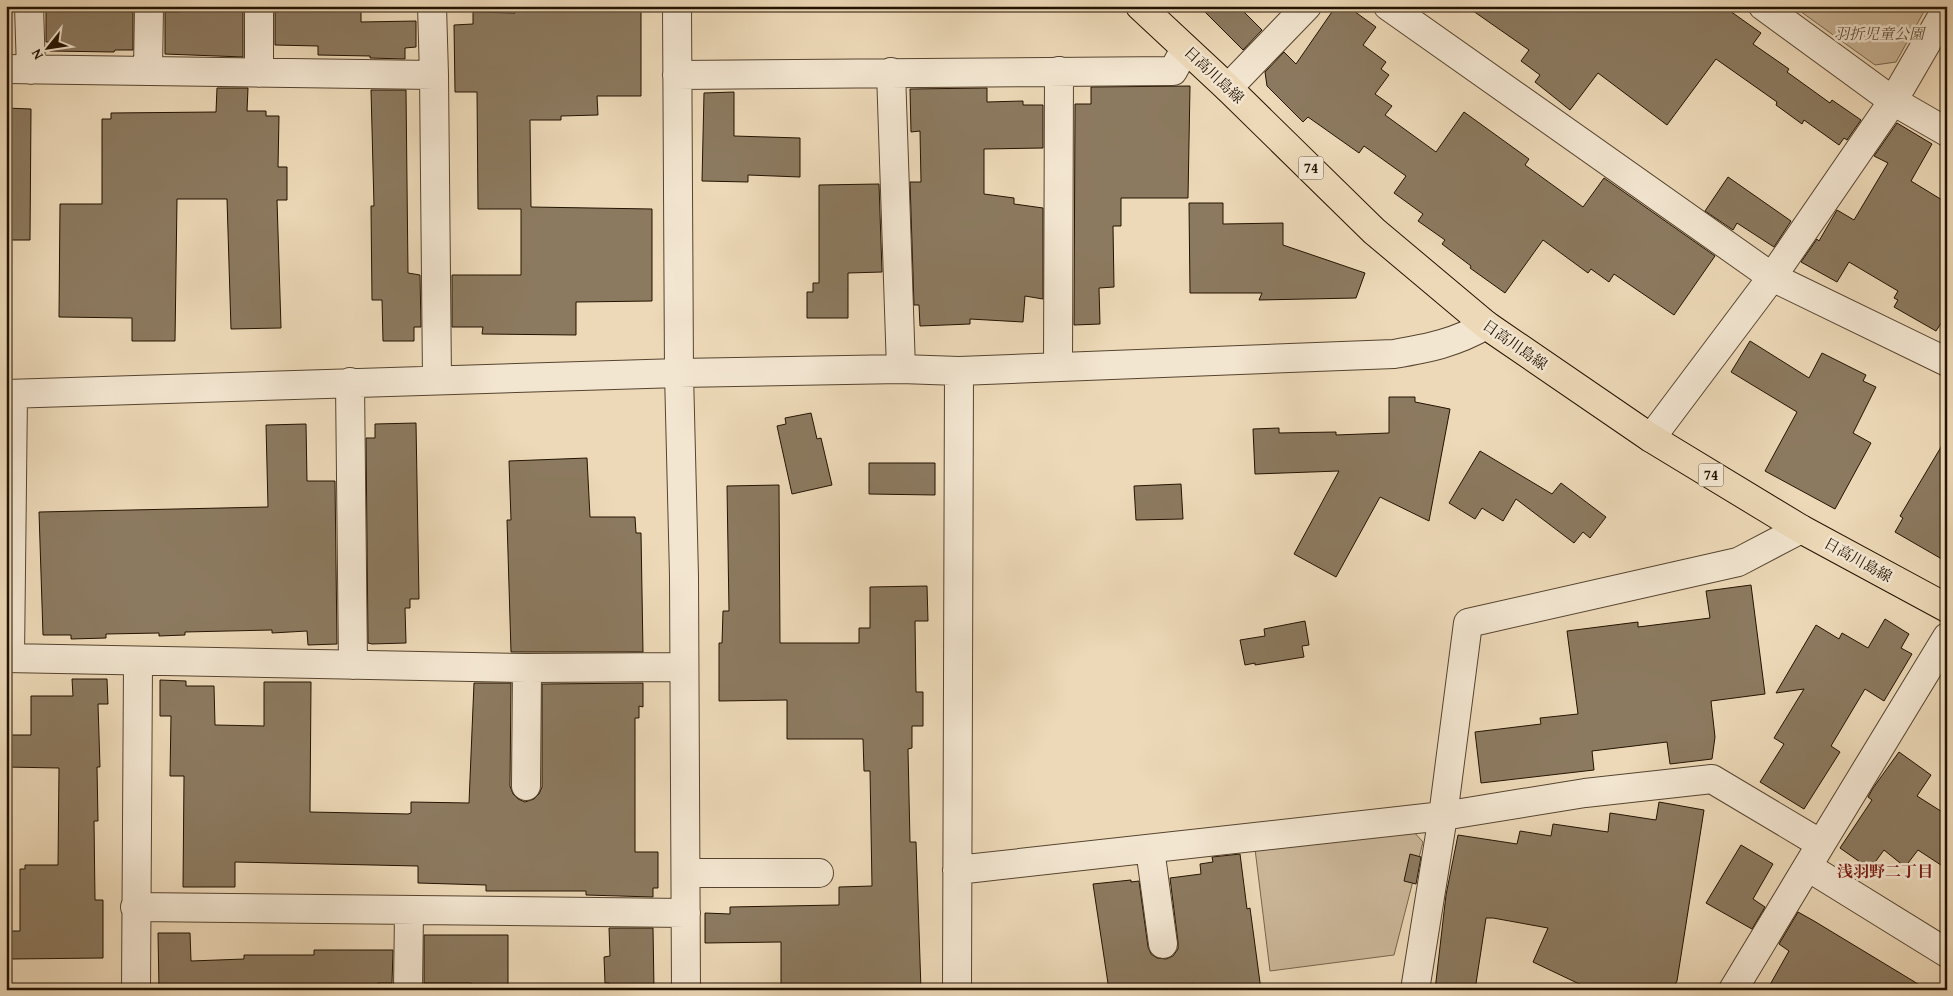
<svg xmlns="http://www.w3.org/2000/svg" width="1953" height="996" font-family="'Gentium Book Plus','Noto Serif JP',serif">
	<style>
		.green { fill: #cbb799; stroke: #77654d }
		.building { fill: #8c7a60; stroke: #231301 }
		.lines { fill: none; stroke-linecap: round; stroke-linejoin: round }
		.minor-casing { stroke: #56442f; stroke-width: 30 }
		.major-casing { stroke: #231301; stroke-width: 30 }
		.minor { stroke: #f3e6d1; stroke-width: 28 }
		.major { stroke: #edd9b8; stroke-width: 28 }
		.labels { text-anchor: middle; stroke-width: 5; stroke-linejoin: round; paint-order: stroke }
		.shield { fill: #f3e6d1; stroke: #61523f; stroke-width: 1 }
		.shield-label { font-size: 14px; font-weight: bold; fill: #231301 }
		.park-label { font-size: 15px; font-style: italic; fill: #5e4c36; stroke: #f3e6d1 }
		.street-label { font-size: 15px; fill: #231301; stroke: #f3e6d1 }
		.neighbourhood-label { font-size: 16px; font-weight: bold; fill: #7a1f14; stroke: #f3e6d1 }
	</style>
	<rect width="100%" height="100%" fill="#edd9b8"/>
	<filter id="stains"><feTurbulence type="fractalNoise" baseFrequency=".004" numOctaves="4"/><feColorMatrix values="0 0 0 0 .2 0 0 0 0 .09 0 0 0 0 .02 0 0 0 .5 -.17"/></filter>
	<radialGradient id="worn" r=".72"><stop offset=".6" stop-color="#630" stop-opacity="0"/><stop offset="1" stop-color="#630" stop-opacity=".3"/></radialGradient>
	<!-- green -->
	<path class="green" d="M1793,6H1927L1896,62L1875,65Z
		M1412,830L1423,842L1394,955L1270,971L1255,849Z"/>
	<!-- building -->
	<path class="building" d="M46,6H91V10L133,12V50H115L114,52L50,51V42H46Z
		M202,6H243V57L165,54V12H179V8H202Z
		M275,6L361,10V22L416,21V47L405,48V59L370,58V56L318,55V46L275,45Z
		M515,6H641V96H597L598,115L561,116V120H530L531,207L652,209V301L576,302V335L482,334L483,327H452V275H521V209H478L477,92H455L454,25L473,24V12L515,13Z
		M1199,6H1238L1262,30L1243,50Z
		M1336,6H1347L1376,27L1363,45L1386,62L1381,69L1389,75L1375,94L1392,106L1385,115L1436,152L1464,112L1529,159L1525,165L1583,207L1604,178L1715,256L1674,315L1614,274L1609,282L1591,269L1588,273L1543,240L1505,293L1470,268L1471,266L1442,244L1445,240L1418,221L1423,214L1394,193L1406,176L1364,146L1359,153L1308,117L1303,122L1267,86L1265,72L1284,52L1296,64Z
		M1466,6H1723L1761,33L1753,44L1789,69L1787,72L1830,103L1832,100L1861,120L1847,140L1844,138L1839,145L1804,120L1802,124L1776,105L1777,102L1716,59L1667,125L1598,73L1570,110L1535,82L1540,75L1521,61L1529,50Z
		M1190,86L1188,198H1121V226H1113L1114,287L1099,288L1100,324L1074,325L1075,104H1091V87Z
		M217,88H248L247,111H266V116H279L278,167H287V200H277L281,328L231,329L227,199H177L175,341H132V318L59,317L60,204H102V119H111V113L216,112Z
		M987,88V102L1023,101V105H1043V148L984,149V194L1014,198V204L1043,208V299L1025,296L1023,322L970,319V324L920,326L919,305H914L910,182H921L920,131L911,132L910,89Z
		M371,90H406L408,273L420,275L421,327H414V341H383L382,300H372L371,206H374Z
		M734,92V136L800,138V177L748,175V182L702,181L704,93Z
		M6,108L31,109L30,240H6Z
		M1897,123L1932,144L1911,181L1947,203V314L1936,331L1894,307L1898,300L1894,298L1898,291L1849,262L1837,282L1801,262L1817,239L1819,241L1837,210L1854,220L1888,163L1874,156Z
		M1728,177L1791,221L1774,247L1737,223L1733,230L1705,211Z
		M879,184L882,272L848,273V318H807V292H813V283H819V185Z
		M1189,203H1223V224L1283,223V245L1365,273L1356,298L1259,300L1262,293H1190Z
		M1750,341L1809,378L1822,353L1866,375L1863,381L1876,387L1853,433L1871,443L1835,509L1765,471L1797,412L1731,372Z
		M1389,397H1415V402L1450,409L1429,521L1380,497L1336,577L1294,554L1339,471L1255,474L1253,429L1279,428V433L1336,432V435L1389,433Z
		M811,413L817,439L821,438L832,485L792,494L777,426L786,424L785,418Z
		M416,423L419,599H410V608H405L406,643L372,644L368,643L366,438H375V424Z
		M306,424L307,481H335L337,644L308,645L307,631L272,633V630L185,632V635L159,636V633L106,634V638L71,639V635H43L39,512L268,507L266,425Z
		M1947,437V562L1895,532L1903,518L1900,516Z
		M1480,451L1552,494L1561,483L1606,517L1590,538L1583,532L1574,543L1516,499L1503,521L1482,508L1475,519L1449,503Z
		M587,458L590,517H635L636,533H641L643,652H511L507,520H511L509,461Z
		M869,463H935V495L869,494Z
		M1181,484L1183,519L1136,520L1134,486Z
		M779,485L780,643H859V628H870V587L927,586L928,621H915L916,692H923V726H912V748L908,749L910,842H916L921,990H781V942L705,943V913L730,914V907L839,905V887L872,886L870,771H864L863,739H787V700L719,701V643H722L723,611H729L727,486Z
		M1751,585L1765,694L1711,701L1715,737L1712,759L1670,764L1667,742L1592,751L1594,770L1481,783L1475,732L1541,724L1540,718L1578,714L1567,631L1638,622V627L1710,618L1706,591Z
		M1885,619L1909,634L1901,648L1912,654L1884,701L1865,689L1831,746L1840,752L1804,809L1760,782L1784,744L1774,738L1804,689L1776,693L1816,625L1839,639L1842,633L1868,648Z
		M1305,621L1309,645L1302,646L1304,657L1255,665V663L1245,665L1240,640L1265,636L1264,629Z
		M72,679H107L108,704H98L100,767H97L98,821H94L95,900H103V958L11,959L9,931H20V869H25V865H58L59,768L6,767V735H31V696H73Z
		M160,680L186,681V686H214L215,725L264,726V682H311L310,812L408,814L411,813V802L469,803L474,683H511L510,786L513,794L518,799L525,802L534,799L539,794L542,787V684L643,683V707L639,706V718H635V852H658V888H653V897L586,895V891H486V885L418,883V866L235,862V887H183L184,776H170L171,716H160Z
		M1899,752L1931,775L1917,796L1947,815V869L1918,850L1905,867L1884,850L1870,869L1840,848L1872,800L1868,797L1873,788Z
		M1659,802L1704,810L1677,981L1672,990H1592L1533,962L1548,928L1493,918H1486L1475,990H1435L1446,895L1458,835L1517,844L1520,831L1551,836L1553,824L1608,832L1610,813L1656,820Z
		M1741,845L1773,864L1753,899L1765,907L1752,929L1706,903Z
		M1240,854L1247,909L1250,908L1261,990H1193V984L1152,990H1109L1093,884L1131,880V882L1139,881L1148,947L1151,954L1157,958L1166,959L1173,956L1178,949V942L1170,878L1201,874L1200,864L1213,862L1212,857Z
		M1410,854L1421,857L1416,884L1404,881Z
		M1798,912L1814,921L1928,990H1767L1789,951L1779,944Z
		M609,928H653L654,990H609V983H605L604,957L610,956Z
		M158,933H190L191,961L244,959V955H314V950H393L392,983H378V990L159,989Z
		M424,935H508V990H471V983H424Z"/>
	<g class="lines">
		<defs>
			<path id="minor" d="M29,6L31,70
				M259,6V73
				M432,6L434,75
				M677,6L679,373L684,576L686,990
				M1388,6L1772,277L1947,362
				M1763,6L1893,101L1947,132
				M6,69L434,75L437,379
				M148,71L149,6
				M891,72L901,369
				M677,75L1173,71L1185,49
				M1228,88L1307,6
				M1058,367L1059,71
				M350,382L353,665
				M6,394L679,373L901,369L959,371L1394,354C1429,348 1455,343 1486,325
				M1651,438L1772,277L1893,101L1947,8
				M6,658L527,668L684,667
				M10,658L13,394
				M526,786L527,668
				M1821,844L1947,637
				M1150,849L1163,944
				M1808,867L1947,953
				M957,870L1443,816L1415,990
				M686,873H819
				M135,907L686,913
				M136,990L138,663
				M408,990L409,912
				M957,990L959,371
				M1733,990L1821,844L1712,779L1585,793L1443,816L1468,623L1738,562L1801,529"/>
			<path id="major" d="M1140,6L1228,88L1374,231L1486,325L1651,438L1801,529L1947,608"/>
		</defs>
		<!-- minor casing -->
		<use href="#minor" class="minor-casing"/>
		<!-- major casing -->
		<use href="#major" class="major-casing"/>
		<!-- minor -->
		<use href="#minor" class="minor"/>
		<!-- major -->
		<use href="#major" class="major"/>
	</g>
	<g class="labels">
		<!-- shield labels -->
		<g class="shield">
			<rect x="1298.5" y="156.5" width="25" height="23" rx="4"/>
			<rect x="1698.5" y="463.5" width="25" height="23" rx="4"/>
		</g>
		<g class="shield-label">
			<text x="1311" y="173">74</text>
			<text x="1711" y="480">74</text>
		</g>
		<!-- park labels -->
		<g class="park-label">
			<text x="1879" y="39">羽折児童公園</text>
		</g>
		<!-- street labels -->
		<g class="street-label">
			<text transform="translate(1214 75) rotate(43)" y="5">日高川島線</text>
			<text transform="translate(1515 345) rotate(35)" y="5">日高川島線</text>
			<text transform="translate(1858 560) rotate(29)" y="5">日高川島線</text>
		</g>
		<!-- neighbourhood labels -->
		<g class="neighbourhood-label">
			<text x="1885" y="877">浅羽野二丁目</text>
		</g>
	</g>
	<!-- margin -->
	<rect width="1953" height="996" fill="none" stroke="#edd9b8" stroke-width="25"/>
	<rect x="8" y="8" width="1938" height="981" fill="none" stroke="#231301" stroke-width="2.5"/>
	<rect x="12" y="12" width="1928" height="971" fill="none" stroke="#231301"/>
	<!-- north arrow -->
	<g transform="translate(48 48) rotate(240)" stroke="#f3e6d1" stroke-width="4" paint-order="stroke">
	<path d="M0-4L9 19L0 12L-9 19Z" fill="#231301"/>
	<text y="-8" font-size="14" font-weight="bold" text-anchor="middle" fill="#231301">N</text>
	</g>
	<rect width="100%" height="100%" filter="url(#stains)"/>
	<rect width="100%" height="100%" fill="url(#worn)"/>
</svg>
